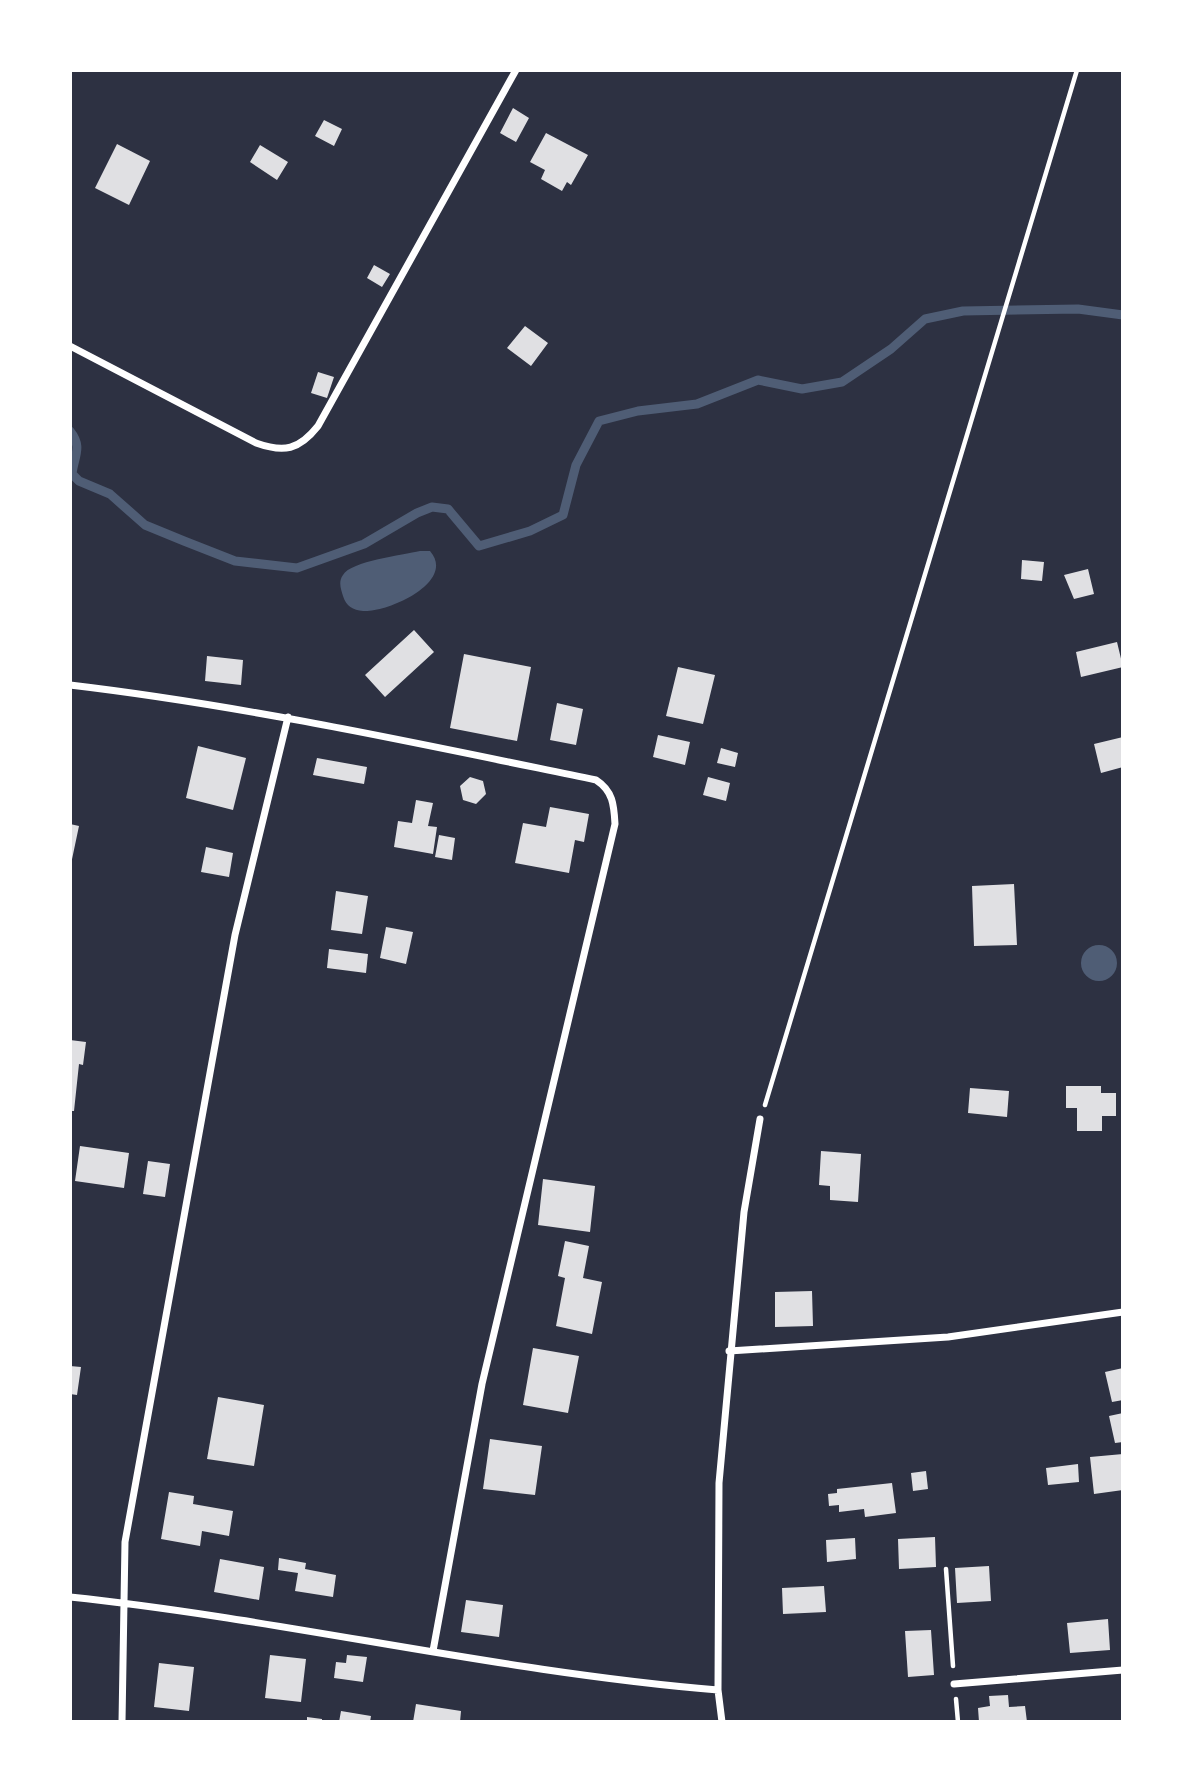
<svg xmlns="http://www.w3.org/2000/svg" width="1193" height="1792" font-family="'Source Serif 4',serif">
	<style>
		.water { fill: #4f5d75 }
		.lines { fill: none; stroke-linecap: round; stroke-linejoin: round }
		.stream { stroke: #4f5d75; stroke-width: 9 }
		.building { fill: #e0e0e3 }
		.path { stroke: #fff; stroke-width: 4.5 }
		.minor { stroke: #fff; stroke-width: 7 }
	</style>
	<rect width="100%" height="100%" fill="#2d3142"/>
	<!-- water -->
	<path class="water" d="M420,551H430C457,582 387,613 363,611C353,610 346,606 343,596C341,589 338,582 343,575C351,561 403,555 420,551Z
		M1081 963a18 18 0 1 1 36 0a18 18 0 1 1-36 0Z"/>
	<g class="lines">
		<!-- stream -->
		<path class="stream" d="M70,431C83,447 74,456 72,474L79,481L110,494L145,525L184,541L235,561L297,568L364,544L417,513L432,507L448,509L479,546L530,531L563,515L576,465L599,421L638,411L697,404L758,380L802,389L842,382L891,349L925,319L963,311L1078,309L1123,315"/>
	</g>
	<!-- building -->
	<path class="building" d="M513,108L529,118L516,142L500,133Z
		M324,120L342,129L334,146L315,136Z
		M546,133L588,155L571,185L567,182L562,191L541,179L545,170L530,162Z
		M117,144L150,161L129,205L95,188Z
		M260,145L288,162L277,180L250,162Z
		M374,265L390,274L382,287L367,278Z
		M525,326L548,343L531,366L507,348Z
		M318,372L334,377L327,398L311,393Z
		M1022,560L1044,562L1042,581L1021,579Z
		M1088,569L1094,594L1074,599L1064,575Z
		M414,630L434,652L385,697L365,675Z
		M1117,642L1123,667L1081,677L1076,652Z
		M464,654L531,667L517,741L450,728Z
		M207,656L243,660L241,685L205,681Z
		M678,667L715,675L703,724L666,716Z
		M557,703L583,709L576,745L550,740Z
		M658,735L690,742L685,765L653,757Z
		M1123,737V767L1101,773L1094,744Z
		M198,746L246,758L233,810L186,798Z
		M721,748L738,753L735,767L717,763Z
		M317,758L367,767L364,784L313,775Z
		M470,777L483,781L486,794L476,804L463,800L460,786Z
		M708,777L730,783L726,801L703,795Z
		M416,800L433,803L428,826L437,827L433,854L394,847L398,821L412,823Z
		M550,807L589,814L584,842L575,840L569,873L515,863L523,823L546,827Z
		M70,824L79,826L71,864L70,863Z
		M439,835L455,838L452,860L435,857Z
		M206,847L233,853L229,877L201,872Z
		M1014,884L1017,945L974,946L972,886Z
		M336,891L368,896L362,934L331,930Z
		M386,927L413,932L406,964L380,958Z
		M329,949L368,954L366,973L327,968Z
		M70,1040L86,1042L83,1065L79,1064L74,1111H70Z
		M1066,1086H1101V1093H1116V1116H1102V1131H1077V1108H1066Z
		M970,1088L1009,1091L1007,1117L968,1113Z
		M80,1146L129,1153L124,1188L75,1181Z
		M821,1151L861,1154L858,1202L830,1200V1186L819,1185Z
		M148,1161L170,1164L165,1197L143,1194Z
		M543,1179L595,1186L590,1232L538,1225Z
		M565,1241L589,1246L583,1278L602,1282L592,1334L556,1326L565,1278L558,1276Z
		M812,1291L813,1326L775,1327V1292Z
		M533,1348L579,1356L568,1413L523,1405Z
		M70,1366L81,1367L77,1395L70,1394Z
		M1123,1368V1400L1112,1402L1105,1372Z
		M218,1397L264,1405L254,1466L207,1459Z
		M1123,1413V1442L1115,1443L1109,1416Z
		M490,1439L542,1446L535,1495L483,1489Z
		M1123,1454V1490L1094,1494L1090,1457Z
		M1078,1464L1079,1482L1048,1485L1046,1468Z
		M926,1471L928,1489L913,1491L911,1473Z
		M892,1483L896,1513L865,1517L864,1509L839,1512V1505L829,1506L828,1494L837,1493V1489Z
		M169,1492L194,1496L193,1504L233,1511L229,1536L202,1531L200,1546L161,1539Z
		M935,1537L936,1567L899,1569L898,1539Z
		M855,1538L856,1559L827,1562L826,1540Z
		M279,1558L306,1563L305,1569L336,1575L333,1597L295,1591L298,1573L278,1570Z
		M220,1559L264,1567L259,1600L214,1592Z
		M989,1566L991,1601L957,1603L955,1568Z
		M824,1586L826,1612L783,1614L782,1588Z
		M466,1600L503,1605L499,1637L461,1632Z
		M1108,1619L1110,1650L1070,1653L1067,1623Z
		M931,1630L934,1675L908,1677L905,1631Z
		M270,1655L306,1659L301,1702L265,1698Z
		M347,1655L367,1657L363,1682L334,1678L336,1662L346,1663Z
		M159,1663L194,1667L189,1711L154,1707Z
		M1008,1695L1009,1707L1025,1706L1027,1722H979L978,1708L990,1706L989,1696Z
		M416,1704L461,1711L460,1722H413Z
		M341,1711L371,1716L370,1722H339Z
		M307,1717L322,1719V1722H307Z"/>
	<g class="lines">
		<!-- path -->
		<path class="path" d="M765,1105L1077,70
			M946,1569L953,1666
			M956,1699L958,1722"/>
		<!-- minor -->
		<path class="minor" d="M70,346L256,443C284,453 299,450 318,426L516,70
			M70,685C247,706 421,744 596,780C613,791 614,805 615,824L482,1384L433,1651
			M729,1351L948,1337L1123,1312
			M70,1597C287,1620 500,1672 718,1690
			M954,1684L1123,1670
			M122,1722L125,1542L235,935L288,717
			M722,1722L718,1690L719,1483L744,1212L760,1119"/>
	</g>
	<!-- border -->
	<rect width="1193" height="1792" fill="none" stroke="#ffffff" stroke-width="144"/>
</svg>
